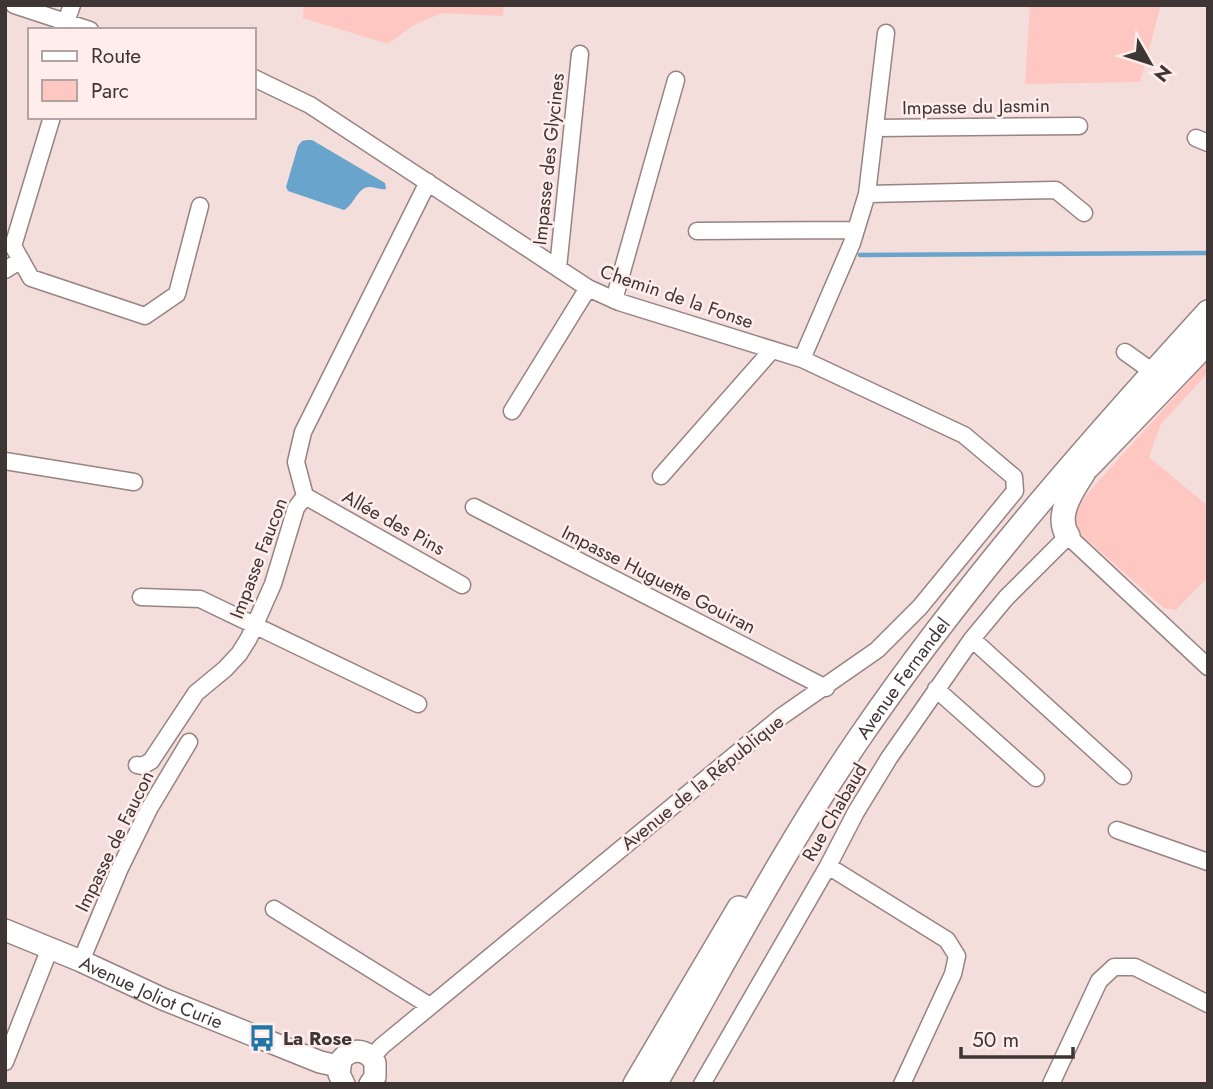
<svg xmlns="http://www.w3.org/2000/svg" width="1213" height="1089" font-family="Jost,sans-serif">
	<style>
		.green { fill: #fec7c2 }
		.water { fill: #68a4cc }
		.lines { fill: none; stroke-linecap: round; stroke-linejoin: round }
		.stream { stroke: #68a4cc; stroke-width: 4.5 }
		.minor-casing { stroke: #978381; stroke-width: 19 }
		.tertiary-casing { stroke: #978381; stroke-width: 24 }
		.secondary-casing { stroke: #978381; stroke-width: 26 }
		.minor { stroke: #fff; stroke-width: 16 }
		.tertiary { stroke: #fff; stroke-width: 21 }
		.secondary { stroke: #fff; stroke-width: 23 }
		.labels { text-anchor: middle; stroke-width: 5; stroke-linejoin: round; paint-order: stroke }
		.street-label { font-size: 19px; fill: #3e3635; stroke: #feedeb }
		.poi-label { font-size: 19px; font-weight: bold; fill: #3e3635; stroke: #feedeb; text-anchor: start }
	</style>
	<rect width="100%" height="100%" fill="#f4dedc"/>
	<!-- green -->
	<path class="green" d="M304,5H504L503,16L442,13L414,25L388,44L303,18Z
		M1030,5H1161L1140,82L1025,84Z
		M1208,360V373L1161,424L1149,457L1208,506V577L1176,610L1164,608L1076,530L1074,513L1088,493Z"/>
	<!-- water -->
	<path class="water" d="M307,140H312L385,183L386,189C379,190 375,187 369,187C357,188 354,205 344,210L288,191L286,187L298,146L302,141Z"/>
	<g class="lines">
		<!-- stream -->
		<path class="stream" d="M860,255L1208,253"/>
		<defs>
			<path id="minor" d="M14,5L90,30
				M66,22L72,5
				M254,78L310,105L588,288L619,302L802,359L964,435L1014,477L1015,491L920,607L877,650L782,716L382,1046L372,1057
				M52,117L13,246L31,278L145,316L177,294L200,206
				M875,128L1079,126
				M1196,138L1208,143
				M867,194L1056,190L1084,213
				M697,231L856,230
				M558,268L580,54
				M5,270L21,260
				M614,300L676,80
				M1125,352L1153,372
				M802,359L852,243L867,194L886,33
				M512,411L588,288
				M5,461L134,482
				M661,476L772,350
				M305,496L296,462L303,432L428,182
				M305,496L462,585
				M474,507L826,688
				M141,597L200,599L418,704
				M972,639L1123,776
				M936,689L1036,778
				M137,765L142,766L151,761L196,693L225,669L239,654L249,638L273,584L296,508L305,496
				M1117,830L1208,862
				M828,866L947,940L957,956L953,974L902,1084
				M274,909L430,1006
				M81,961L120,868L149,809L189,742
				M5,1062L50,948
				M702,1084L828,866L856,812L889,758L972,639L1006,598L1068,536L1208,667
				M1051,1084L1099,981L1114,967H1135L1208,1004"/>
			<g id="tertiary">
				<path id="s1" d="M5,930L81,961L163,999L320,1062L338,1066"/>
				<path d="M344,1084L339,1074L341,1060C352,1047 367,1049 375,1063V1077L370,1084"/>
			</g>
			<g id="secondary">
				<path d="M1089,466L1208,342"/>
				<path d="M1068,536C1054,515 1073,490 1084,472"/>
				<path d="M635,1084L739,908"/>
				<path id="s2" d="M655,1084C721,969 785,846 860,737C964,585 1084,448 1208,312"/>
			</g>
		</defs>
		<!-- minor casing -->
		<use href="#minor" class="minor-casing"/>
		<!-- tertiary casing -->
		<use href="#tertiary" class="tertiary-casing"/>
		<!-- secondary casing -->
		<use href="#secondary" class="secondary-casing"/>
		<!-- minor -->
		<use href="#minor" class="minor"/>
		<!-- tertiary -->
		<use href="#tertiary" class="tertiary"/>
		<!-- secondary -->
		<use href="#secondary" class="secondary"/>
	</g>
	<!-- icons -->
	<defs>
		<symbol id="bus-bare" viewBox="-9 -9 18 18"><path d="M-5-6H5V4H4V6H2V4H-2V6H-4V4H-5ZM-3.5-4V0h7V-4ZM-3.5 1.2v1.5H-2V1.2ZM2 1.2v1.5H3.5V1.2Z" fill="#2176a6" stroke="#feedeb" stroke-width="2.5" paint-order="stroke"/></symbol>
	</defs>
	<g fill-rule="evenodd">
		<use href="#bus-bare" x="243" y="1019" width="38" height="38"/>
	</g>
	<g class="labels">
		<!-- street labels -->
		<g class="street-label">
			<text transform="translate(976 106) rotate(-1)" y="7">Impasse du Jasmin</text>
			<text transform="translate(548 159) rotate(-84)" y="7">Impasse des Glycines</text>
			<text transform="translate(677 296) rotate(19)" y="7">Chemin de la Fonse</text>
			<text transform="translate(394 522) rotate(29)" y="7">Allée des Pins</text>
			<text transform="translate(258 558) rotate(-69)" y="7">Impasse Faucon</text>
			<text transform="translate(659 579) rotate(27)" y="7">Impasse Huguette Gouiran</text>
			<text dy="7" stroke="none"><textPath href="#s2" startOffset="476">Avenue Fernandel</textPath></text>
			<text transform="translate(702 782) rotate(-39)" y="7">Avenue de la République</text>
			<text transform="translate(834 812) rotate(-60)" y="7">Rue Chabaud</text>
			<text transform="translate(114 841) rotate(-64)" y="7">Impasse de Faucon</text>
			<text dy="7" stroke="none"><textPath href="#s1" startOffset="159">Avenue Joliot Curie</textPath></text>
		</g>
		<!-- poi labels -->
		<g class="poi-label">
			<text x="283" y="1045">La Rose</text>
		</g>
	</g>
	<!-- border -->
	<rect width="1213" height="1089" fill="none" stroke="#3e3635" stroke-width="14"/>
	<!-- legend -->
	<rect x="28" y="28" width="228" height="91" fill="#feedeb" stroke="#b1a4a2" stroke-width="2"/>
	<rect x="42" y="51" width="35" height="10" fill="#ffffff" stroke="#b1a4a2" stroke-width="2"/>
	<text x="91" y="63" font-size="21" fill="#3e3635">Route</text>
	<rect x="42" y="80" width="35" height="21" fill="#fec7c2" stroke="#b1a4a2" stroke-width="2"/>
	<text x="91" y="98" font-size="21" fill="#3e3635">Parc</text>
	<!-- north arrow -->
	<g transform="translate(1150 63) rotate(129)" stroke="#feedeb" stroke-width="5" paint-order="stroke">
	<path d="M0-5L12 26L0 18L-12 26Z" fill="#3e3635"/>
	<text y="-10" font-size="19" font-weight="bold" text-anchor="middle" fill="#3e3635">N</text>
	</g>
	<!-- scale -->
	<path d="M961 1047v10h112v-10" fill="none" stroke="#3e3635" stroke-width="3.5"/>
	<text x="972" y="1047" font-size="21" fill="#3e3635" stroke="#feedeb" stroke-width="5" paint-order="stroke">50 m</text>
</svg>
